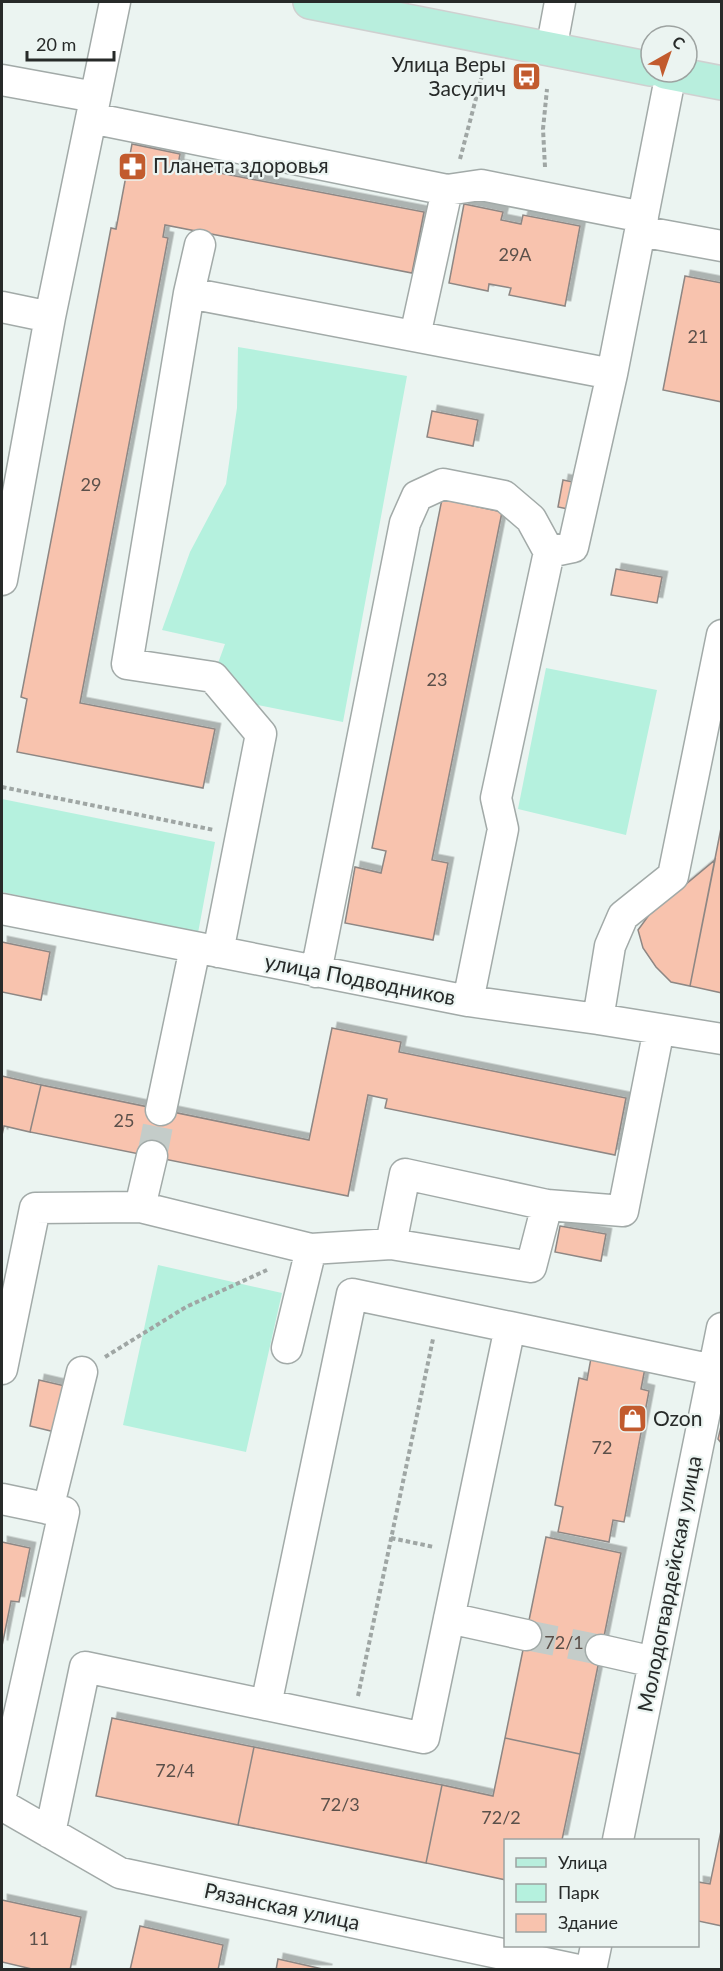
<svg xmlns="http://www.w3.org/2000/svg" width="723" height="1971" font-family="Lato,sans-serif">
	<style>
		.green { fill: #b5f1de }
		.building { fill: #f8c3ae; stroke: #8e8784; stroke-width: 1.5; filter: url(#shadow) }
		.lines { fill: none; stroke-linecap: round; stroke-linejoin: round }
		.minor-tunnel { stroke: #c4ccc9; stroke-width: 30; stroke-dasharray: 30 15; stroke-linecap: butt }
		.minor-casing { stroke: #a2aaa8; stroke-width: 33 }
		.major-casing { stroke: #cfd0d0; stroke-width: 36 }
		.path { stroke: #9fa6a4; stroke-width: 4; stroke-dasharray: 4.5 3; stroke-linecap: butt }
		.minor { stroke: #fff; stroke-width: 30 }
		.major { stroke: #b8eedd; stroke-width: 33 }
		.labels { text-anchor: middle; stroke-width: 4.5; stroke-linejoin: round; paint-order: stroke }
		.number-label { font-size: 18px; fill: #5b504a }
		.poi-label { font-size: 21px; fill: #272a29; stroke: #ebf4f1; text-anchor: start }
		.street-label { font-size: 21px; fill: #272a29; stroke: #ebf4f1 }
	</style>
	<defs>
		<filter id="shadow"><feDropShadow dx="5.5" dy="-5.5" stdDeviation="0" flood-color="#0004"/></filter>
	</defs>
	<rect width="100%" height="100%" fill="#ebf4f1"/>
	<!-- green -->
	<path class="green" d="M238,347L407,376L343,722L232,700L213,677L225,644L162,630L190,552L226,484L237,408Z
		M546,668L657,690L626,835L518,809Z
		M2,799L215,842L198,933L2,892Z
		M158,1265L282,1293L246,1452L123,1425Z"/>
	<!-- building -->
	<path class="building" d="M132,144L180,154L178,165L424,212L412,273L165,225L163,237L168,238L80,703L215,729L203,788L17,752L27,699L21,697L111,228L116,229Z
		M464,204L503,212L501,220L521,224L523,215L580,226L565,306L509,295L511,288L489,284L488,291L449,283Z
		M685,276L722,283V402L663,390Z
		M432,411L478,420L473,446L427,437Z
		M563,480L578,483L573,510L558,507Z
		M442,499L502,512L432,860L448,863L433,940L345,923L355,867L381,873L386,851L372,848Z
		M616,569L662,577L657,603L611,595Z
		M722,823V993L690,986Z
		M715,860L690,986L671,982L656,967L643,948L638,930L649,915Z
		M2,942L50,952L41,1000L2,992Z
		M332,1028L401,1042L399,1052L626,1098L615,1155L385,1108L387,1099L368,1095L348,1196L30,1132L41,1085L309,1140Z
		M2,1076L41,1085L30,1132L4,1126L2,1135Z
		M560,1226L606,1234L601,1261L555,1252Z
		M591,1358L645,1368L641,1389L649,1391L624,1522L613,1520L609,1542L558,1532L563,1507L555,1505L579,1378L587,1380Z
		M39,1380L65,1386L55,1432L30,1426Z
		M722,1422V1444L718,1439Z
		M546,1537L621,1553L580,1754L505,1738Z
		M2,1542L30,1548L19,1602L11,1601L2,1646Z
		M112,1718L254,1747L238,1825L96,1796Z
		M505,1738L580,1754L562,1840H506V1880L426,1863L442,1785L493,1796Z
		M254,1747L442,1785L426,1863L238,1825Z
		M722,1826V1926L698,1921V1882L710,1884Z
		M2,1900L81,1917L70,1970H36L2,1962Z
		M140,1926L223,1945L218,1970H130Z
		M278,1959L327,1970H276Z"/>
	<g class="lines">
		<!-- minor-tunnel -->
		<path class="minor-tunnel" d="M152,1156L161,1110
			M526,1635L601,1650"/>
		<defs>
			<path id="minor" d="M551,50L560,2
				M2,80L95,97
				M91,118L447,190L481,185L643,217
				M640,231L722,246
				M200,245L189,293L127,664L213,677L261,734L218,952
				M189,293L612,374
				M2,307L50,317
				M415,336L447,190
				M549,552L573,547L612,374L671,73
				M2,580L50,317L115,2
				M2,909L468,1001L598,1019L722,1039
				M316,972L405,523L417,496L443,484L504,496L531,519L549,552L496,798L503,829L468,1001
				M598,1019L610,946L623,916L673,876L722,635
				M161,1110L195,948
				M140,1207L152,1156
				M391,1244L405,1174L547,1205L623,1211L659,1029
				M287,1348L311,1249L391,1244L531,1267L547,1205
				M2,1369L35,1208L140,1207L311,1249
				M2,1499L64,1512L2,1791
				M48,1509L82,1372
				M449,1618L526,1635
				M601,1650L654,1662
				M266,1705L352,1294L510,1327
				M2,1805L120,1873L578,1970
				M50,1833L85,1667L424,1738L510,1327L713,1370
				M618,1840L722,1328
				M591,1970L596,1946"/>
			<path id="major" d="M310,2L651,69
				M665,72L722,83"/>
		</defs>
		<!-- minor casing -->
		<use href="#minor" class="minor-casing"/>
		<!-- major casing -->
		<use href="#major" class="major-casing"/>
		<!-- path -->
		<path class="path" d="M460,159L484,68
			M545,167L543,129L547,89
			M2,787L214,830
			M105,1357L186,1307L267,1270
			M391,1538L434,1547
			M358,1696L433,1339"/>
		<!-- minor -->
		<use href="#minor" class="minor"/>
		<!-- major -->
		<use href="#major" class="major"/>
	</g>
	<!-- icons -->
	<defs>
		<symbol id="bus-square" viewBox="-11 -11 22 22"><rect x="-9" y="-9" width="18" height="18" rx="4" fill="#c25b2e" stroke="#ebf4f1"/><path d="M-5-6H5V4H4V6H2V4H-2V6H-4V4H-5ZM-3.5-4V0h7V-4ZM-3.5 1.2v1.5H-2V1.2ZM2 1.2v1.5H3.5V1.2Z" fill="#fff"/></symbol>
		<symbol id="pharmacy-square" viewBox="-11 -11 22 22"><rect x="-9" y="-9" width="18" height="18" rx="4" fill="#c25b2e" stroke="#ebf4f1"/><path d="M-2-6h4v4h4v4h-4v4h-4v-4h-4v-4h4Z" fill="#fff"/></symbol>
		<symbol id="shop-square" viewBox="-11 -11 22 22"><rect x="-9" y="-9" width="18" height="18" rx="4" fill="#c25b2e" stroke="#ebf4f1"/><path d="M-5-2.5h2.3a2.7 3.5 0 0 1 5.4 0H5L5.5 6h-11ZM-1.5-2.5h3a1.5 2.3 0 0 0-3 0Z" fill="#fff"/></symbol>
	</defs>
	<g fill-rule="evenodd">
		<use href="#bus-square" x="510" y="60" width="33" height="33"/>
		<use href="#pharmacy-square" x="116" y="150" width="33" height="33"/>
		<use href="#shop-square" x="616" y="1402" width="33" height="33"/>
	</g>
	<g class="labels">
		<!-- number labels -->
		<g class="number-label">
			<text x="515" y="261">29А</text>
			<text x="698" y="343">21</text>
			<text x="91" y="491">29</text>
			<text x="437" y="686">23</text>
			<text x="124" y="1127">25</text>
			<text x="602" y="1454">72</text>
			<text x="564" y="1649">72/1</text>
			<text x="175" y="1777">72/4</text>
			<text x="340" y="1811">72/3</text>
			<text x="501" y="1824">72/2</text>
			<text x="39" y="1945">11</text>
		</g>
		<!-- poi labels -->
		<g class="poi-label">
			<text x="506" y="72" text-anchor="end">Улица Веры<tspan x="506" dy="24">Засулич</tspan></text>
			<text x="153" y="173">Планета здоровья</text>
			<text x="653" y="1426">Ozon</text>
		</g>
		<!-- street labels -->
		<g class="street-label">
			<text transform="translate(360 980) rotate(11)" y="7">улица Подводников</text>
			<text transform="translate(670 1584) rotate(-79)" y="7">Молодогвардейская улица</text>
			<text transform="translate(282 1907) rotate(12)" y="7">Рязанская улица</text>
		</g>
	</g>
	<!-- border -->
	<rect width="723" height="1971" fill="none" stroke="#272a29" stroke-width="6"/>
	<!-- legend -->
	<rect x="504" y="1839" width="195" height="108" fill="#ebf4f1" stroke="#9da3a1" stroke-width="1.5"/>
	<rect x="516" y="1858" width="30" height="9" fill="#b8eedd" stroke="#9da3a1" stroke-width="1.5"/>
	<text x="558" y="1869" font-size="18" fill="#272a29">Улица</text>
	<rect x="516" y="1884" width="30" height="18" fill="#b5f1de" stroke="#9da3a1" stroke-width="1.5"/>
	<text x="558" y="1899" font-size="18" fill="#272a29">Парк</text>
	<rect x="516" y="1914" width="30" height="18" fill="#f8c3ae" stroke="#9da3a1" stroke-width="1.5"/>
	<text x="558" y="1929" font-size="18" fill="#272a29">Здание</text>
	<!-- north arrow -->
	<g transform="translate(669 54) rotate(40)"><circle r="28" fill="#ebf4f1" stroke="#9da3a1" stroke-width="1.5"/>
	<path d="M0-4.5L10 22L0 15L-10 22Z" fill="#c25b2e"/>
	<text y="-9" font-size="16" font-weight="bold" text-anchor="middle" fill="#272a29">С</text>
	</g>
	<!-- scale -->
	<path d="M27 51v9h87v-9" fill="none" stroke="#272a29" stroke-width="3"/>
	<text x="36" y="51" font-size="18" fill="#272a29" stroke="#ebf4f1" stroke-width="4.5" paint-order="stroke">20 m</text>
</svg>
